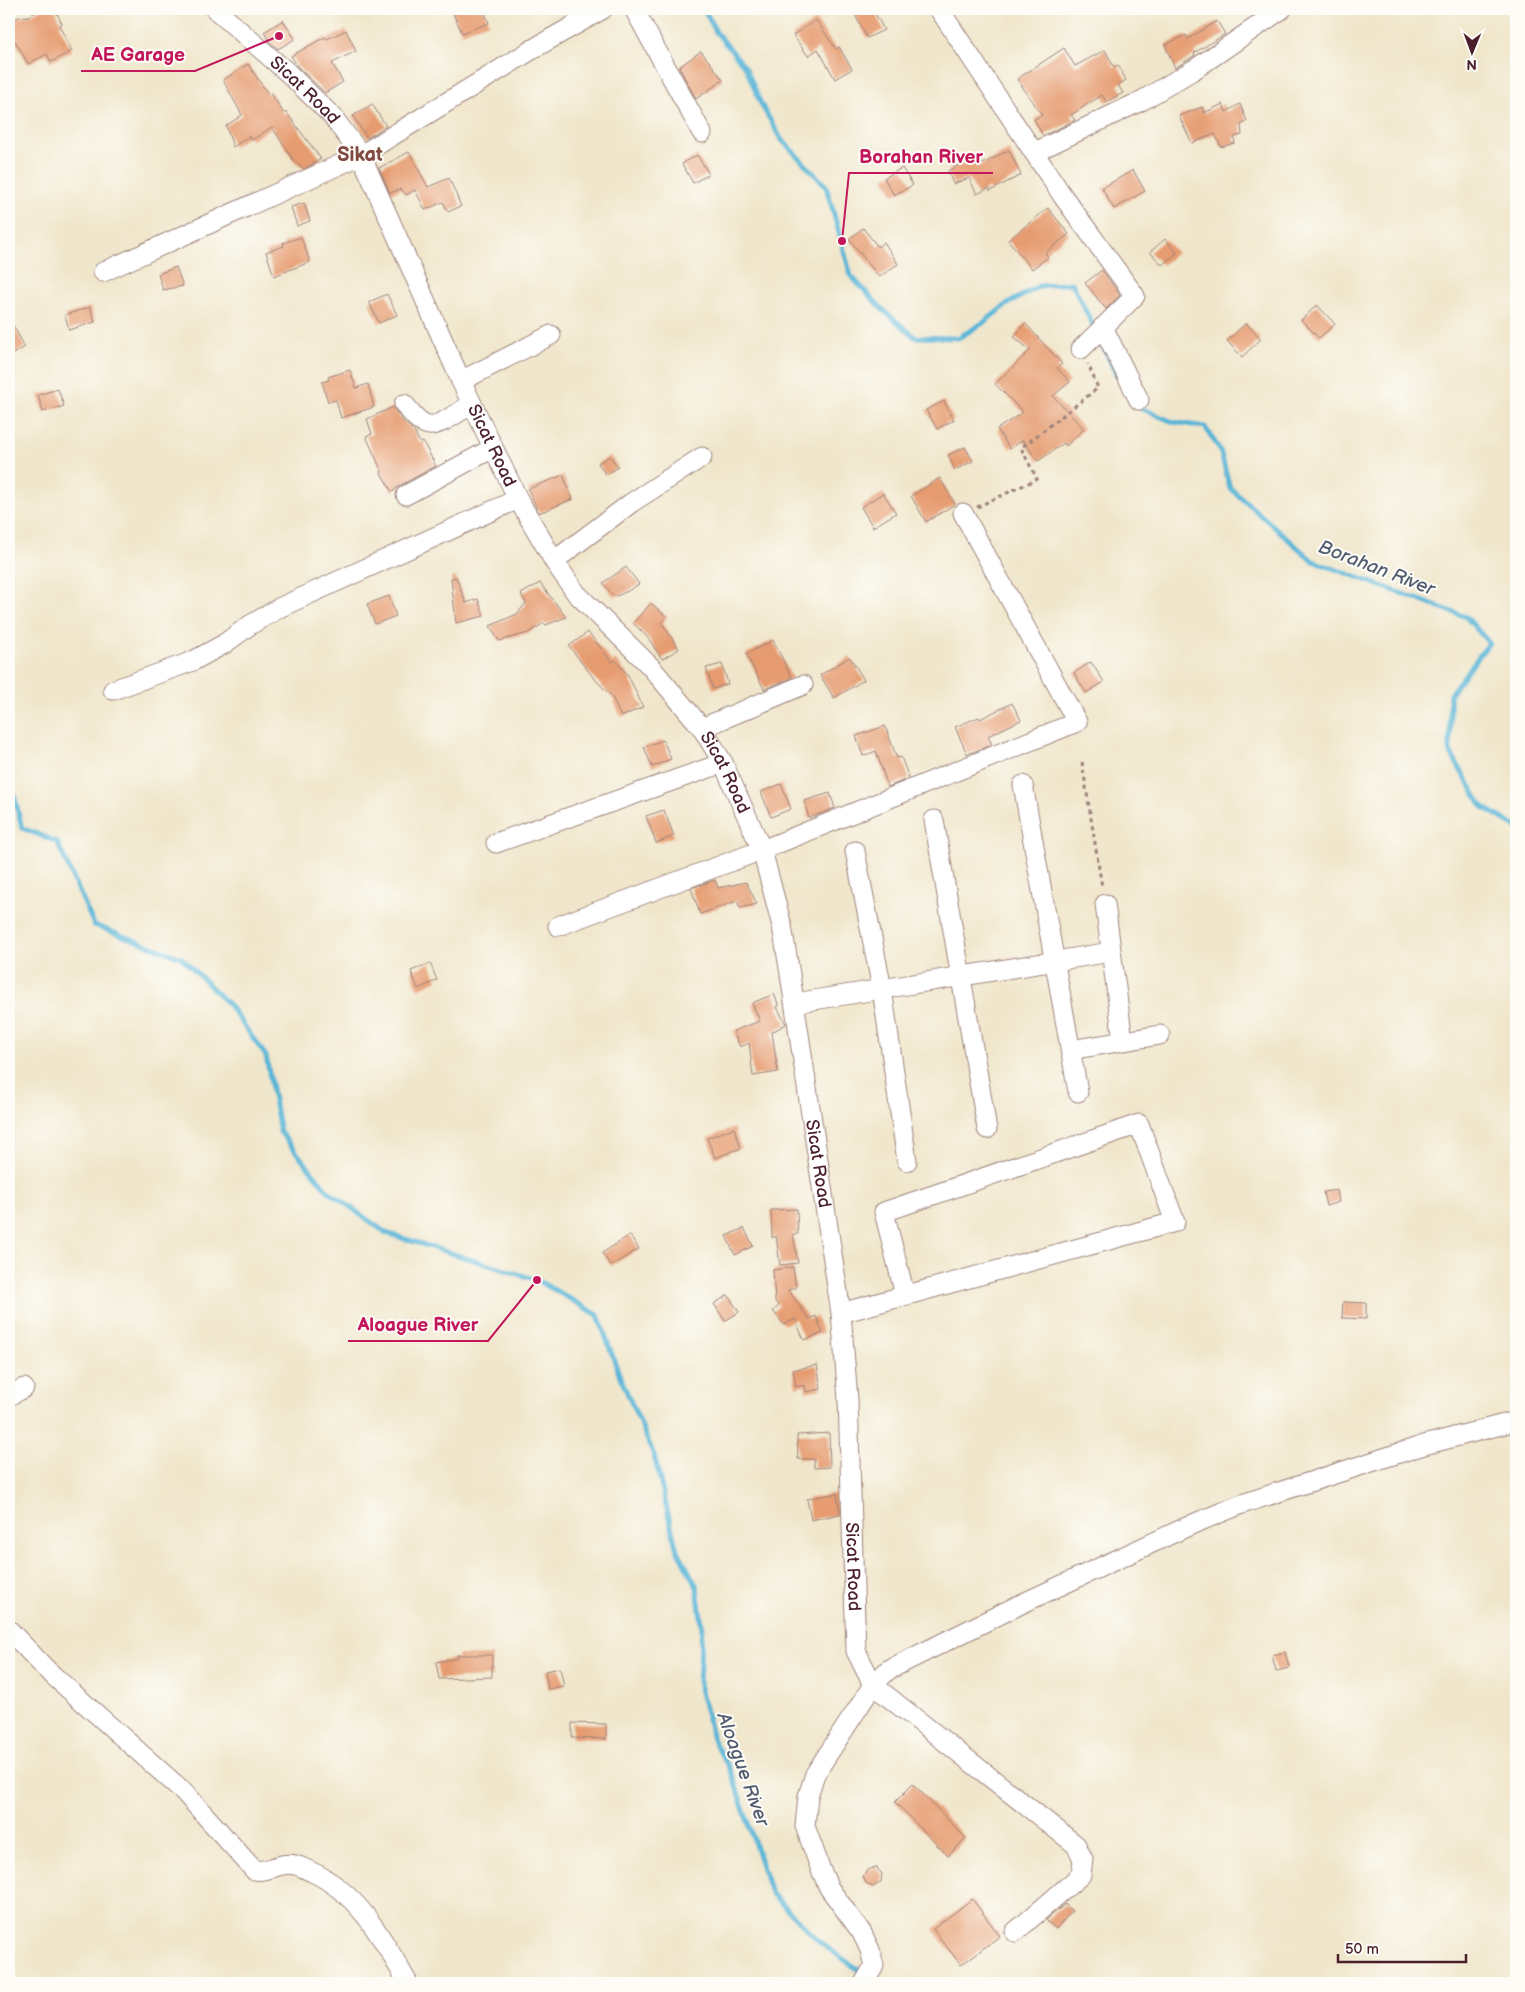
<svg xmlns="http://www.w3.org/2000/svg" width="1525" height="1992" font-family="'Balsamiq Sans',sans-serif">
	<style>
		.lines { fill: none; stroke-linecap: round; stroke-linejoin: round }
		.stream { stroke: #59b5d7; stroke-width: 5 }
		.building { fill: #e69b70 }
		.minor-casing { stroke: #9d827b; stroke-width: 21 }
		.path { stroke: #9d827b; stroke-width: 3; stroke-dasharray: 4 4; stroke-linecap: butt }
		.minor { stroke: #fff; stroke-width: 19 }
		.labels { text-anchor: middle; stroke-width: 4; stroke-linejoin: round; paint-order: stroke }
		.street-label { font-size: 18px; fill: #4a1f2b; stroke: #fdfcf7 }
		.water-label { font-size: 19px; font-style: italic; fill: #505b70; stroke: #fdfcf7 }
		.quarter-label { font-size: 20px; font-weight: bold; fill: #814a43; stroke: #fdfcf7 }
		.leader { fill: none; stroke: #c2185b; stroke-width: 2 }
		.callout-dot { fill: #c2185b; stroke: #fdfcf7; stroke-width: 2 }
		.callout-label { font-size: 19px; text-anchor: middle; font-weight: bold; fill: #c2185b; stroke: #fdfcf7; stroke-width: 4; stroke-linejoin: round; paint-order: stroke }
	</style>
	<rect width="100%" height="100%" fill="#fdfcf7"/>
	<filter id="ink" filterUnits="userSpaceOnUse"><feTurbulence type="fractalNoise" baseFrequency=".02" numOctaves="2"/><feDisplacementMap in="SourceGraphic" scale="10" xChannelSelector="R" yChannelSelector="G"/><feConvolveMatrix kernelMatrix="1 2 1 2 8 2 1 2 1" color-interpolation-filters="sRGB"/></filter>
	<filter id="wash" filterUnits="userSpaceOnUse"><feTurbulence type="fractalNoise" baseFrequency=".0096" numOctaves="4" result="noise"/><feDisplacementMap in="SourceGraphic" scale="20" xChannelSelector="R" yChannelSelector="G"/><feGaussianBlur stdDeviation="1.12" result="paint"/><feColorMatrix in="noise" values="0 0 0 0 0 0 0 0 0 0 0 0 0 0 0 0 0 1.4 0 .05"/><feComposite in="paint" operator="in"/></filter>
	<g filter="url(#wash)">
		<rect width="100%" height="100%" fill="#f0e6cb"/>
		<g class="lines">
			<!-- stream -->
			<path class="stream" d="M704,9L716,32L746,68L761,104L781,139L826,186L851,276L882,309L915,337L958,338L983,323L1006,305L1039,286L1072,283L1094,328
				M1101,343L1117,376
				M1136,406L1173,422L1205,427L1220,450L1230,488L1313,561L1466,617L1489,643L1450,694V752L1482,806L1516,827
				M9,774L22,828L57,842L94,925L182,958L229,1005L266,1056L280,1132L327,1190L386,1233L537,1280L598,1315L619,1374L654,1455L676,1547L697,1587L702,1625L699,1684L713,1740L731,1771L771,1893L821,1943L864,1974"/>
		</g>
		<g id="blocks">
			<!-- building -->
			<path class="building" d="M41,9H55L62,24L59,25L72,51L51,62L47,54L28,64L15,41L9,44V22L19,17L29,16Z
				M451,9H483L489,23L462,33Z
				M852,9H873L884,30L867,38Z
				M283,20L295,39L278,49L270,42L264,32Z
				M816,20L836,49L839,47L852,69L835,79L818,49L808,56L793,35Z
				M1217,21L1225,34L1194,53L1195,55L1175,68L1165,45L1186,35L1188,39Z
				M346,30L356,51L332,63L343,82L325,93L298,67L291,56L325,37L327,39Z
				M1064,48L1075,66L1105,50L1114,67L1118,65L1126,80L1118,85L1123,93L1106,102L1102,95L1071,115L1075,120L1043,136L1034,119L1042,115L1017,79Z
				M701,51L723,80L696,99L679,67Z
				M248,64L268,94L271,93L284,114L286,112L321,159L304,169L294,161L272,127L252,140L249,136L233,147L226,126L242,115L223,80Z
				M372,104L386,126L367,138L353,116Z
				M1223,104L1226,112L1240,104L1247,121L1241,125L1242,135L1234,137L1235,143L1221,147L1215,134L1192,143L1179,116L1202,107L1204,113Z
				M1009,150L1021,175L990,191L989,188L977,194L969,178L953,184L948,171L972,158L977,167Z
				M409,152L428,187L449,178L461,206L448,212L443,202L425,210L415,190L406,195L401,189L390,193L379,168Z
				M697,155L709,174L693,183L682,164Z
				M902,168L913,185L894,195L884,178Z
				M1133,170L1145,191L1114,209L1102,188Z
				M304,203L310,221L297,226L291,207Z
				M1048,208L1069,234L1045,253L1048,257L1032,269L1008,240Z
				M863,228L878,247L884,242L898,264L879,277L849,239Z
				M301,237L310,262L274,276L266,252L284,246L283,243Z
				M1165,239L1177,253L1162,265L1150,252Z
				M176,267L183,286L163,290L158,274Z
				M1102,270L1120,295L1106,309L1085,283Z
				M387,294L397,315L379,323L369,302Z
				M1317,305L1335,324L1319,338L1301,320Z
				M90,307L95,322L69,330L65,315Z
				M9,318L25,347L9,356Z
				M1025,323L1062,364L1057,368L1070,382L1053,396L1084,429L1066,446L1064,443L1038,461L1023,440L1010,449L997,429L1023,412L995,384L1030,350L1014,337Z
				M1246,323L1261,339L1242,357L1227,341Z
				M350,370L356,388L368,384L374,407L341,418L336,400L328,402L322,382L329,380L328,377Z
				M58,389L64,406L43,412L38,395Z
				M944,401L954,420L937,429L926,410Z
				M393,407L402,420L414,431L420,443L423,442L436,466L401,485L392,492L381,473L382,472L366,436L372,434L367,419Z
				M965,447L973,461L955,470L948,455Z
				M610,456L618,467L606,475L598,463Z
				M563,475L573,499L539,513L528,489Z
				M940,478L955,504L926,522L911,496Z
				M883,493L896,513L873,527L861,507Z
				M626,567L639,584L628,591L614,597L603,583Z
				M456,577L466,603L478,599L484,616L456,623L451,578Z
				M540,583L566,617L546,625L544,623L528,633L499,641L490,626L517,614L526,603L521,594Z
				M389,596L396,616L375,624L367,604Z
				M651,603L667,617L662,623L679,649L662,659L648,638L633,623Z
				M588,632L612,662L615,660L628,675L643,707L621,717L612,697L592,676L569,646Z
				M773,640L792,678L764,689L746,654Z
				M850,657L864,680L834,698L820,675Z
				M1091,662L1104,682L1086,693L1074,673Z
				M722,664L728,684L713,689L706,668Z
				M1012,703L1021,720L988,736L992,745L967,754L955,727L979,717L980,719Z
				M885,726L897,758L901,757L909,778L888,787L876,751L863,756L856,736Z
				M663,740L671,759L652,767L644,747Z
				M781,784L791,809L771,817L761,792Z
				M830,793L835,808L809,818L804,801Z
				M664,810L674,836L656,843L646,816Z
				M715,880L718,888L746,882L757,904L740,908L737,901L700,914L691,888Z
				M430,963L437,980L418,989L411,971Z
				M774,994L779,1006L777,1007L786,1024L772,1032L778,1072L753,1076L749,1043L740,1047L733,1031L760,1021L752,1003Z
				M734,1128L741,1148L715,1158L707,1138Z
				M1337,1190L1339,1202L1326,1206L1323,1192Z
				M797,1209L798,1234H793L798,1263L780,1265L776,1236L772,1238L771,1210Z
				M744,1228L753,1246L735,1255L726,1236Z
				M630,1235L639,1249L611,1266L602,1253Z
				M793,1267L796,1288L788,1290L809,1319L816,1316L823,1333L804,1340L795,1319L784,1325L773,1311L779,1306L775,1301L773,1270Z
				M728,1295L739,1312L725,1321L714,1304Z
				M1343,1302L1366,1303V1319L1342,1318Z
				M817,1365L821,1389L806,1392L805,1385L796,1387L793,1370Z
				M829,1433L830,1467L814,1468V1459H798L797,1435Z
				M837,1493L840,1514L811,1520L807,1499Z
				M1285,1652L1289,1668L1276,1671L1272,1655Z
				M457,1655H492V1677L439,1679L436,1662L457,1658Z
				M560,1668L564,1686L548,1689L545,1671Z
				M572,1723L606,1724V1739L572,1738Z
				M913,1784L966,1838L948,1856L895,1802Z
				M877,1868L882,1874L881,1882L873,1887L866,1883L863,1876L868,1869Z
				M972,1899L1000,1936L961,1965L933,1929Z
				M1065,1904L1072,1911L1056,1929L1046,1920Z"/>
		</g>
	</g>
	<g filter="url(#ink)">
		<use href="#blocks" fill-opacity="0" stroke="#9d827b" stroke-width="1"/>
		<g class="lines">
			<defs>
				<g id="minor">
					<path id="s1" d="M215,9L287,72L333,117L361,155L461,381L518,499L554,561L576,593L650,666L702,728L723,763L762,850L782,926L789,968L841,1313L848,1400L856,1651L873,1685L1076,1845L1083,1859L1081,1875L1015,1932"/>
					<path d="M634,9L702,133"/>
					<path d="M939,9L1062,195L1135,296L1081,349"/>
					<path d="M1035,152L1143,100L1195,69L1282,9"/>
					<path d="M103,272L361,155L538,46L603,9"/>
					<path d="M1103,327L1139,400"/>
					<path d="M461,381L551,335"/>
					<path d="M404,404C411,411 418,424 429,425C439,427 463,409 472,404"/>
					<path d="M406,495L493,448"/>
					<path d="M554,561L631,503L702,457"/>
					<path d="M113,690L193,661L224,644L250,625L281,607L518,499"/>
					<path d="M702,728L803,685"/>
					<path d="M1023,785L1078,1092"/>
					<path d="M934,820L987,1129"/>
					<path d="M496,843L723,763"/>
					<path d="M855,851L882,989L907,1161"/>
					<path d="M1105,904L1123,1041"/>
					<path d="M558,926L762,850L1077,722L963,513"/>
					<path d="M795,1003L1111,952"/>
					<path d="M1070,1050L1160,1035"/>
					<path d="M841,1313L1175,1222L1139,1124L884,1212L905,1295"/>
					<path d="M9,1396L24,1388"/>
					<path d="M9,1630L47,1670L184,1792L254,1870C268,1873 280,1861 295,1865C301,1866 307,1870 312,1872C360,1894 383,1940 408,1983"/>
					<path d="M864,1983L874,1966L870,1950L862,1933L829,1888L821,1870L805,1826L808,1796L815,1774L873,1685L888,1670L1019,1605L1193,1524L1242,1504L1424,1445L1516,1421"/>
				</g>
			</defs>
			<!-- minor casing -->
			<use href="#minor" class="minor-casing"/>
			<!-- path -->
			<path class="path" d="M977,507L1037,479L1021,448L1098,388L1088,364
				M1082,762L1102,887"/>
			<!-- minor -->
			<use href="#minor" class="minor"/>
		</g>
	</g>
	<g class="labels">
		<!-- street labels -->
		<g class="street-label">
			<text dy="6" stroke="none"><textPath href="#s1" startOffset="121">Sicat Road</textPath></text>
			<text dy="6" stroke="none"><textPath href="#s1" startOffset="526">Sicat Road</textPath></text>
			<text dy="6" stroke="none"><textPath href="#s1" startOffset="931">Sicat Road</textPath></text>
			<text dy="6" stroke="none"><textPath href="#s1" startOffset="1336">Sicat Road</textPath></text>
			<text dy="6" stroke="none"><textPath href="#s1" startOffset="1741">Sicat Road</textPath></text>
		</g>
		<!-- water labels -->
		<g class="water-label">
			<text transform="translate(1377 567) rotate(21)" y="7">Borahan River</text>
			<text transform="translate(744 1769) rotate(70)" y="7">Aloague River</text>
		</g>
		<!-- quarter labels -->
		<g class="quarter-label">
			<text x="360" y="161">Sikat</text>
		</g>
	</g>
	<!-- callouts -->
	<path class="leader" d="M279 36L195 71H81M842 241L849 173H993M537 1280L488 1341H348"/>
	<g class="callout-dot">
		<circle cx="279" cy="36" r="5"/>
		<circle cx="842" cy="241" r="5"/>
		<circle cx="537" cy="1280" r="5"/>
	</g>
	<g class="callout-label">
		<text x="138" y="61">AE Garage</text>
		<text x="921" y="163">Borahan River</text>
		<text x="418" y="1331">Aloague River</text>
	</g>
	<!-- margin -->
	<rect width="1525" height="1992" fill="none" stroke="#fdfcf7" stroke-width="30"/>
	<!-- north arrow -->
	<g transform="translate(1472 52) rotate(181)" stroke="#fdfcf7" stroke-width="4" paint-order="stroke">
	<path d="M0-4L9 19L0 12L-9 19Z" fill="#4a1f2b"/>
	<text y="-8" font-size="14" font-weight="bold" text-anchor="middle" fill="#4a1f2b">N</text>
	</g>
	<!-- scale -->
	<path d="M1338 1954v8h128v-8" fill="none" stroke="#4a1f2b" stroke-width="2.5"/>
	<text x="1345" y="1954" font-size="15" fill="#4a1f2b" stroke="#fdfcf7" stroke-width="4" paint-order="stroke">50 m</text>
</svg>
